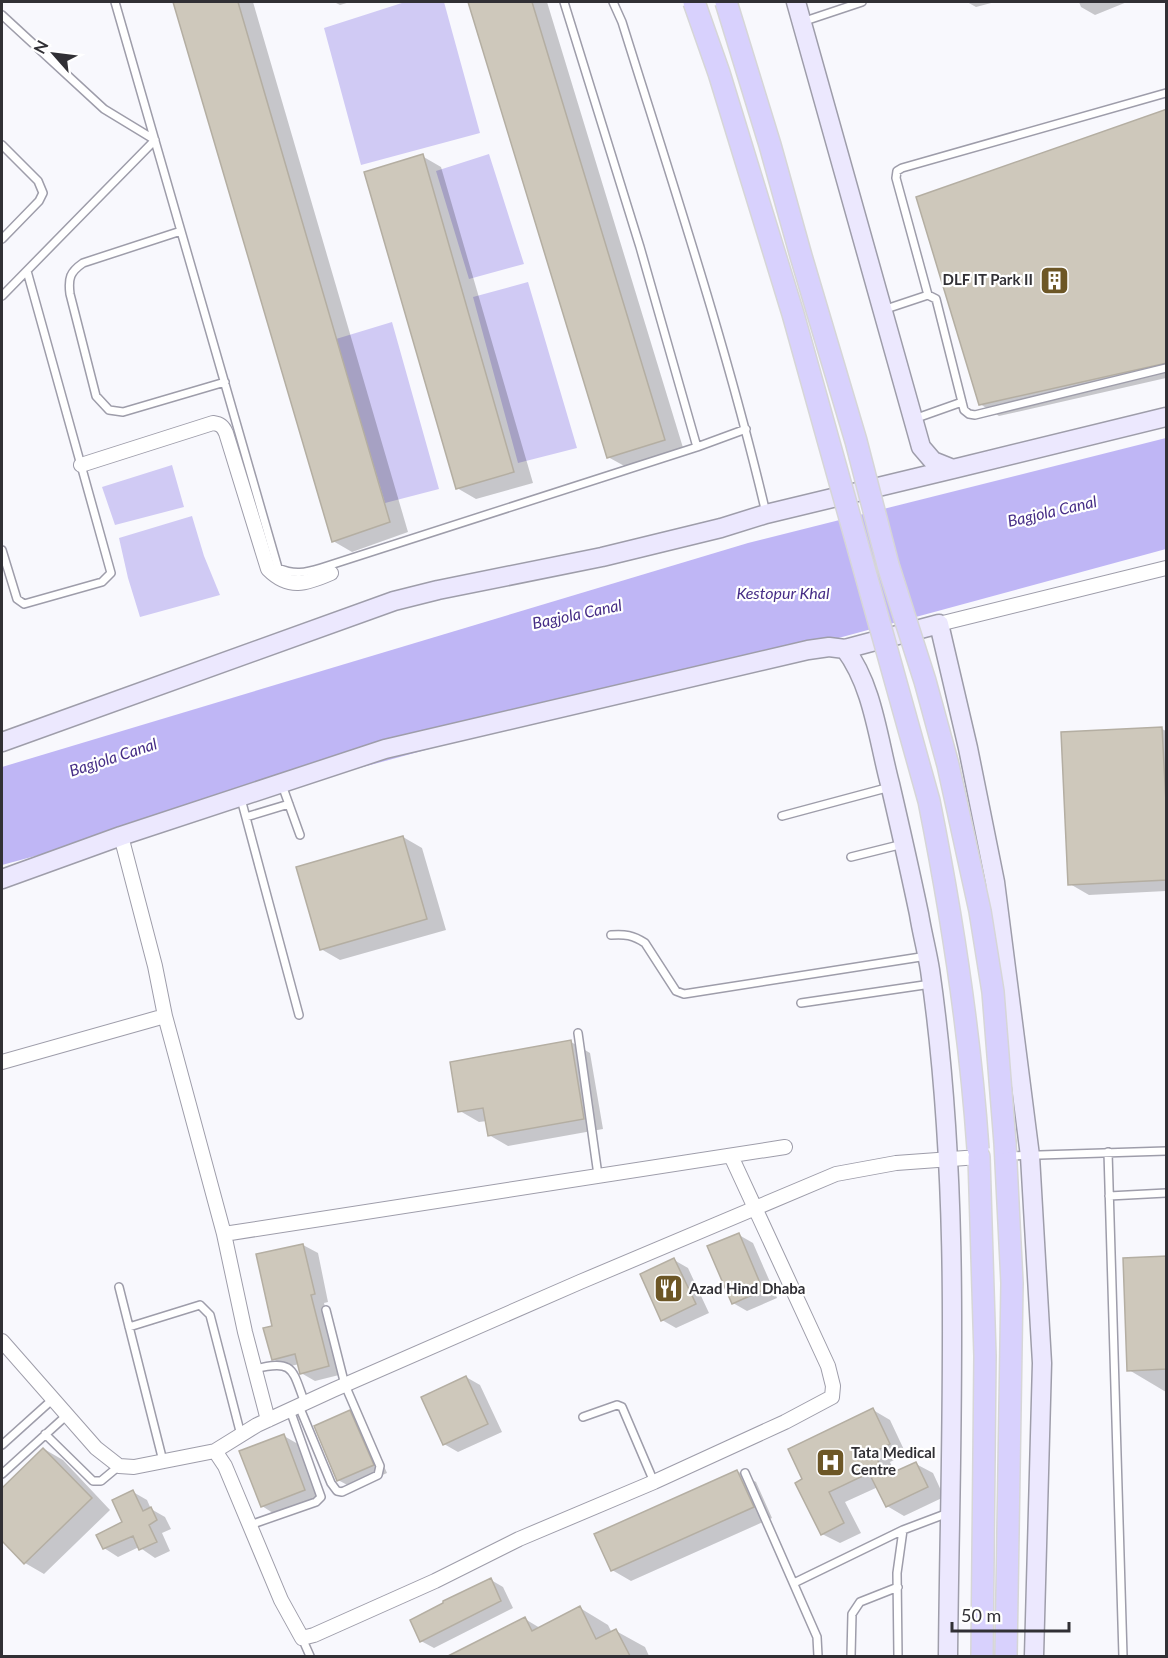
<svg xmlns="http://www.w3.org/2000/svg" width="1168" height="1658" font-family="Lato,sans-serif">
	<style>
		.green { fill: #d0caf4 }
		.water { fill: #bfb6f5 }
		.shadow { fill: #0003 }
		.building { fill: #cec8bb; stroke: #b4aea2; stroke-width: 1.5 }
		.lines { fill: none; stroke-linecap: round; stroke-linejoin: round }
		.lane-casing { stroke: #9e9daa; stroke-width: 10 }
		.street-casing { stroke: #9e9daa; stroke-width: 16 }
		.secondary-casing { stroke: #9e9daa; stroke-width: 21 }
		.primary-casing { stroke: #d6d6d7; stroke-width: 24 }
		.lane { stroke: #fff; stroke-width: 7 }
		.street { stroke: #fff; stroke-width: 14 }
		.secondary { stroke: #ece8fe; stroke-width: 18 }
		.primary { stroke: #d8d1fd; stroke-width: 21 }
		.primary-bridge-casing { stroke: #d6d6d7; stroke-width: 24; stroke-linecap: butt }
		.primary-bridge { stroke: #d8d1fd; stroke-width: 21 }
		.labels { text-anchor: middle; stroke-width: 4.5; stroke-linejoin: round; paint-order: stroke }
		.poi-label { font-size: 15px; font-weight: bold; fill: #313035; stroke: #fff; text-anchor: start }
		.water-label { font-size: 16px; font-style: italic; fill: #462d86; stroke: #fff }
	</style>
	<rect width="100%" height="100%" fill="#f8f8fd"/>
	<!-- green -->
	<path class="green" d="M405,2H444L480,133L361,165L324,28Z
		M489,154L524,264L469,279L436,171Z
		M528,282L577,448L518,463L473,297Z
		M392,322L439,489L385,503L336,339Z
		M172,465L184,507L115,525L102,487Z
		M192,516L204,556L220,595L140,617L128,578L119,538Z"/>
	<!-- water -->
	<path class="water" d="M1166,438V549L2,865V767L748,543Z"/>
	<!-- shadow -->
	<path class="shadow" d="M174,2H253L408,532L352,552L333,541Z
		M334,2H350L340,5Z
		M470,2H547L684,451L628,468L608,457Z
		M967,2H995L976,7Z
		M1079,2H1127L1095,15L1081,7Z
		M1166,111V378L999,416L980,404Z
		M422,156L441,167L533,483L476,499L457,488Z
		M1162,729L1166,731V891L1089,895L1070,884Z
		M403,837L422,848L446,930L340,960L321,949Z
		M571,1042L590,1053L603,1129L508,1146L489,1135L487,1121L479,1122L460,1111Z
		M739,1235L753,1243L777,1298L747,1311L733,1303Z
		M303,1245L318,1253L328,1302L324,1303L343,1374L315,1381L301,1373L299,1364L287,1367L273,1359L274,1327Z
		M1166,1258V1392L1129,1370Z
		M674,1260L688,1268L709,1313L676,1328L662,1320Z
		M466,1377L480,1385L502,1432L458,1452L444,1444Z
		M873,1410L890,1420L906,1454L890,1462L895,1473L916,1464L933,1473L944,1497L904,1516L887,1506L878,1487L845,1502L861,1533L840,1543L822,1534L804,1480Z
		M350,1412L364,1420L387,1473L353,1488L338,1480Z
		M284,1436L298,1444L319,1498L276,1515L262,1506Z
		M44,1449L63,1460L110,1510L44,1574L25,1563L2,1539V1490Z
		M737,1471L756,1482L772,1518L631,1581L612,1570Z
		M133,1492L147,1500L151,1509L165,1517L171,1529L162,1533L170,1551L155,1558L139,1547L118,1557L104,1548L124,1523Z
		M491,1580L503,1587L513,1608L434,1648L421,1641Z
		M580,1608L608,1625L612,1633L616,1631L645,1647L649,1656H451L525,1619L540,1628Z"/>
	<!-- building -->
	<path class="building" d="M173,2H238L390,522L332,542Z
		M468,2H532L665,440L607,458Z
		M1167,109V363L979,405L916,197Z
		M423,154L514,472L456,489L364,172Z
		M1162,727L1167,821V880L1068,885L1061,732Z
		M403,836L427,919L320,950L296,867Z
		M571,1040L584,1119L488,1136L483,1108L458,1112L450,1062Z
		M739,1233L763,1290L732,1304L707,1246Z
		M303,1244L315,1294L311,1295L329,1366L300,1374L295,1354L272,1360L263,1328L272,1326L256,1254Z
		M1167,1256V1369L1127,1371L1123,1258Z
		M674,1258L696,1304L661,1321L640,1274Z
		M466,1376L488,1424L443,1445L421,1397Z
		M873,1408L890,1444L874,1452L885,1476L916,1462L928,1487L886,1507L869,1473L829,1492L844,1523L821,1535L795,1483L802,1479L788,1449Z
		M350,1410L374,1465L337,1481L314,1426Z
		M284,1434L305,1490L261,1507L239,1451Z
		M43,1448L92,1498L24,1564L2,1541V1488Z
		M737,1470L754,1507L611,1571L594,1534Z
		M133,1490L143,1511L151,1507L157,1520L149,1525L157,1542L139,1550L133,1536L103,1549L96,1535L122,1522L112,1500Z
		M491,1578L501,1601L420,1642L410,1620L443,1603V1601Z
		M580,1606L596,1639L616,1629L630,1656H448L525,1617L532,1631Z"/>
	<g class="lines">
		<defs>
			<path id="lane" d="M115,2L278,568C294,575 305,573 321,568L697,447
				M564,2L640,247L697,447L746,429
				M613,2L622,22C673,185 727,347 766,513
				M2,15L104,109L155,140L2,296
				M802,22L862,2
				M1166,93L902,168L897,171L896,178L928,295L936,299L964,410L969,414L975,415L1166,368
				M2,145L38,181L43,193L39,201L2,239
				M181,231L83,263C70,272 68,278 70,294L96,396L109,410L123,412L225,382
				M883,310L928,295
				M914,419L962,402
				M2,550L17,599L24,604L102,582L111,573L27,271
				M282,785L300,835
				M241,799L299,1015
				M782,816L890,787
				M246,817L289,804
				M851,857L903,844
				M611,935C625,934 633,935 645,943L676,991L684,994L927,956
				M801,1003L931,984
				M578,1033L598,1175
				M1108,1152L1123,1656
				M1007,1156L1166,1151
				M1109,1196L1166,1193
				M119,1287L163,1461
				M129,1327L200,1305L210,1315L241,1435
				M255,1369C295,1359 292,1370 305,1403
				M299,1406L331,1483L337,1491L342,1492L378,1475L380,1466L345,1385L326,1310
				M583,1417L617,1405L622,1407L654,1482
				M45,1434L93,1481H101L119,1466
				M2,1445L53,1399
				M745,1473L817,1637L818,1656
				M2,1474L67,1415
				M250,1525L316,1502L321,1497L290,1410
				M794,1583L903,1530L948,1513
				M302,1638L310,1656
				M851,1656L852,1614L860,1602L898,1587
				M898,1656L897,1573L903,1530"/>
			<path id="street" d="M81,465L213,423C220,424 223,426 226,433L268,569C289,590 306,584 331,573
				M939,624L1166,568
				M121,836L155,966L165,1016L224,1234L245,1332L268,1420
				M2,1062L165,1016
				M224,1234L785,1147
				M2,1341L96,1448L119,1466L134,1467L215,1451L257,1425L333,1390L580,1282L836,1174L896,1163L979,1157
				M215,1451L225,1466L281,1600L302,1638L314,1635L435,1581L519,1539L654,1482L785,1422L832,1397L833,1386L828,1366L731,1156"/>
			<path id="secondary" d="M796,2L921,447L933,461L953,469L1166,417
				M845,649L939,624L968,748L995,882L1030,1156L1042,1363L1034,1656
				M2,742L394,601L438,590L602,557L721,528L766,514L953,469
				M2,879L121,836L385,749L808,650L829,647L845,649C873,686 878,739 890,784C900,827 910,871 919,914C922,933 927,951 930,970C963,1197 950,1428 948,1656"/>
			<path id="primary" d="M1005,1143L1012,1283L1006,1656
				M979,1157L985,1356L982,1656"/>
		</defs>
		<!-- lane casing -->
		<use href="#lane" class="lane-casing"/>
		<!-- street casing -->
		<use href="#street" class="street-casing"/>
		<!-- secondary casing -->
		<use href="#secondary" class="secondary-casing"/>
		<!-- primary casing -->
		<use href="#primary" class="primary-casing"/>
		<!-- lane -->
		<use href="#lane" class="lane"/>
		<!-- street -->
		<use href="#street" class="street"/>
		<!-- secondary -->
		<use href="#secondary" class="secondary"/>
		<!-- primary -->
		<use href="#primary" class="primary"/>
		<defs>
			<path id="primary-bridge" d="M694,2L719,73L793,314L929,801C952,916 970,1032 978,1149
				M726,2L770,145L801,256L856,441L888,565L925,681L948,765L980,911L993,992L1005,1143"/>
		</defs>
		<!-- primary-bridge casing -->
		<use href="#primary-bridge" class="primary-bridge-casing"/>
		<!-- primary-bridge -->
		<use href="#primary-bridge" class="primary-bridge"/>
	</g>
	<!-- icons -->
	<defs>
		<symbol id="building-square" viewBox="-11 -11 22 22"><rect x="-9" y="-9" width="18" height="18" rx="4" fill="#6d5726" stroke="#fff"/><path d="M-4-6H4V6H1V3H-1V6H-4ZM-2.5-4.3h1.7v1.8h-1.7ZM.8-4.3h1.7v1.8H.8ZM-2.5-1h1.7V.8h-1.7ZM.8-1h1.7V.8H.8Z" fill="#fff"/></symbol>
		<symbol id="restaurant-square" viewBox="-11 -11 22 22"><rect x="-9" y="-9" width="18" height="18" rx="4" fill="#6d5726" stroke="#fff"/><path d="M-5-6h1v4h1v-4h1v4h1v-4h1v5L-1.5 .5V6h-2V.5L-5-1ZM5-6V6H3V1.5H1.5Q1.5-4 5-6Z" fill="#fff"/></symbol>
		<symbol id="hospital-square" viewBox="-11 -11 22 22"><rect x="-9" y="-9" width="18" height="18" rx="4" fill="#6d5726" stroke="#fff"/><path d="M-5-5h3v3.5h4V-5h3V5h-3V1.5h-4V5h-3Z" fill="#fff"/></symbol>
	</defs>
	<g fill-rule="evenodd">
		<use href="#building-square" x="1038" y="264" width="33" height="33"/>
		<use href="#restaurant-square" x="652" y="1272" width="33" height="33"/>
		<use href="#hospital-square" x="814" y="1446" width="33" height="33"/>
	</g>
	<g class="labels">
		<!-- poi labels -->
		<g class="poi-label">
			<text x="1033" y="285" text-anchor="end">DLF IT Park II</text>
			<text x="689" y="1294">Azad Hind Dhaba</text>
			<text x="851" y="1458">Tata Medical<tspan x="851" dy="17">Centre</tspan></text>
		</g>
		<!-- water labels -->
		<g class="water-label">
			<text transform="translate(1052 511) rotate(-13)" y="6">Bagjola Canal</text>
			<text x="783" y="599">Kestopur Khal</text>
			<text transform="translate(577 614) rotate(-12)" y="6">Bagjola Canal</text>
			<text transform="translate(113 757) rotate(-18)" y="6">Bagjola Canal</text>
		</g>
	</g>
	<!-- border -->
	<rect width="1168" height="1658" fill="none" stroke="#313035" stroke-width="6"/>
	<!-- north arrow -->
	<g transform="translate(54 54) rotate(298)" stroke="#ffffff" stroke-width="4.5" paint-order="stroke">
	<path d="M0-4.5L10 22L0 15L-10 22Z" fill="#313035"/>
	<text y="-9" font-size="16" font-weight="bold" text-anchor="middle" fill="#313035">N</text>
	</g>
	<!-- scale -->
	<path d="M952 1622v9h117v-9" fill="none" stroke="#313035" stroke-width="3"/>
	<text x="961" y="1622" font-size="18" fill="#313035" stroke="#ffffff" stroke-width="4.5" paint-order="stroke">50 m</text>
</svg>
